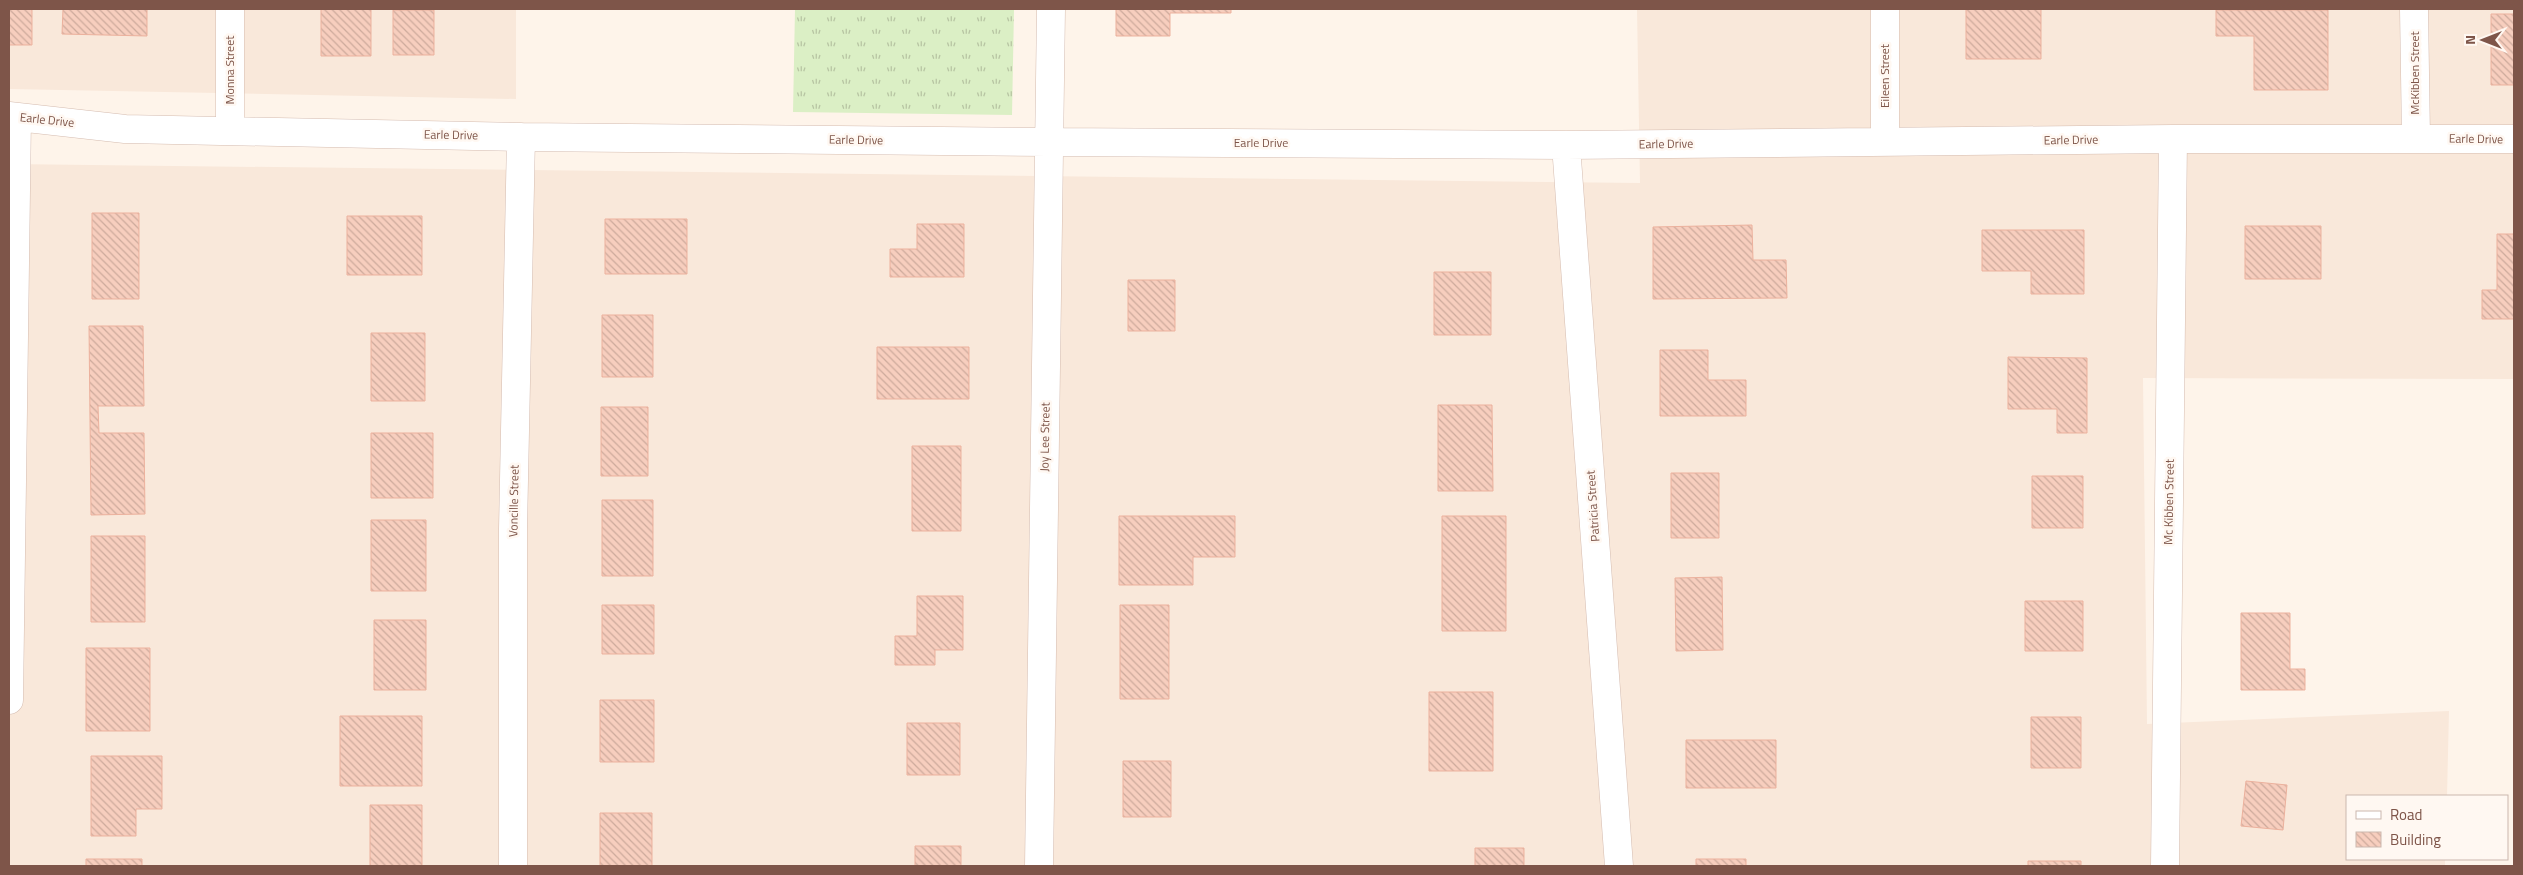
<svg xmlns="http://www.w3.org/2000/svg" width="2523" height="875" font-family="'Titillium Web',sans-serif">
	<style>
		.residential { fill: #f9e8da }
		.grass { fill: url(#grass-tufts) }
		.building { fill: url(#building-back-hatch); stroke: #ecb19d }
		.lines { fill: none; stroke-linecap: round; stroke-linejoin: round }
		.street-casing { stroke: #d5bcb0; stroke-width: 29 }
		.street { stroke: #fff; stroke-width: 28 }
		.labels { text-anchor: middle; stroke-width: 5; stroke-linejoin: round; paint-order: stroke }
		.street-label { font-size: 12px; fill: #7e5549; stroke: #fff8f2 }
	</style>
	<defs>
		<pattern id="grass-tufts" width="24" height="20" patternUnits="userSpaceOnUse" patternTransform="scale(1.25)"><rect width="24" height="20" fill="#dbefc5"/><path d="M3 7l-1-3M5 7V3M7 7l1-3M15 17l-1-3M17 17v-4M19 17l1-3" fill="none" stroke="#b7c4a2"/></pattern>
		<pattern id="building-back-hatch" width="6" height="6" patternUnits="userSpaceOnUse" patternTransform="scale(1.25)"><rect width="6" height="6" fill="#f7cebe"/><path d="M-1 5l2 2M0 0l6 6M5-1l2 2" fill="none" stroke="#cdaa9c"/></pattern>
	</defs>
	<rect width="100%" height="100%" fill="#fef4ea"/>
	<!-- residential -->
	<path class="residential" d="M9,9H516V99L9,89Z
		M1637,9H2514V379L2143,378L2147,724L2449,711L2447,796H2347V859H2445V866H9V164L1640,183Z"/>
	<!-- grass -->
	<path class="grass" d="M795,9H1014L1012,115L793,112Z"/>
	<!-- building -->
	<path class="building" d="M9,9H32V45H9Z
		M63,9H147V36L62,34Z
		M321,9H371V56H321Z
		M1116,9H1231V13H1170V36H1116Z
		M1966,9H2041V59H1966Z
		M393,10H434V55H393Z
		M2216,10H2328V90H2254V36H2216Z
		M2491,14H2514V85H2491Z
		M92,213H139V299H92Z
		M347,216H422V275H347Z
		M605,219H687V274H605Z
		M917,224H964V277H890V249H917Z
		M1752,225L1753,260H1786L1787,298L1653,299V227Z
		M2245,226H2321V279H2245Z
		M1982,230H2084V294H2031V271H1982Z
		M2497,234H2514V319H2482V290H2497Z
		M1434,272H1491V335H1434Z
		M1128,280H1175V331H1128Z
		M602,315H653V377H602Z
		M89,326H143L144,406H98L99,433H144L145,514L91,515Z
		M371,333H425V401H371Z
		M877,347H969V399H877Z
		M1660,350H1708V380H1746V416H1660Z
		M2008,357L2087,358V433H2057V409H2008Z
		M1438,405H1492L1493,491H1438Z
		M601,407H648V476H601Z
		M371,433H433V498H371Z
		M912,446H961V531H912Z
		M1671,473H1719V538H1671Z
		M2032,476H2083V528H2032Z
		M602,500H653V576H602Z
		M1119,516H1235V557H1193V585H1119Z
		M1442,516H1506V631H1442Z
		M371,520H426V591H371Z
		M91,536H145V622H91Z
		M1722,577L1723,650L1676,651L1675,578Z
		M917,596H963V650H935V665H895V636H917Z
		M2025,601H2083V651H2025Z
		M602,605H654V654H602Z
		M1120,605H1169V699H1120Z
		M2241,613H2290V669H2305V690H2241Z
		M374,620H426V690H374Z
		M86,648H150V731H86Z
		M1429,692H1493V771H1429Z
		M600,700H654V762H600Z
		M340,716H422V786H340Z
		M2031,717H2081V768H2031Z
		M907,723H960V775H907Z
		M1686,740H1776V788H1686Z
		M91,756H162V809H136V836H91Z
		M1123,761H1171V817H1123Z
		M2246,781L2287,785L2283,830L2241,826Z
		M370,805H422V866H370Z
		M600,813H652V866H600Z
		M915,846H961V866H915Z
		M1475,848H1524V866H1475Z
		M86,859H142V866H86Z
		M1696,859H1746V866H1696Z
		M2028,861H2081V866H2028Z"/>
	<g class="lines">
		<defs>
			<path id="street" d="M230,9V131
				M2414,9L2416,138
				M9,116L125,129L521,137L1048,142L1566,145L2173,139H2514
				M1885,142V9
				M1566,145L1619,866
				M9,700L17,117
				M513,866V529L521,137
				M1039,866L1051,9
				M2165,866L2173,139"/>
		</defs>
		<!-- street casing -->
		<use href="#street" class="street-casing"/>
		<!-- street -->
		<use href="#street" class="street"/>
	</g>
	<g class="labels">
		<!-- street labels -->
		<g class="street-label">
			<text transform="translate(230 70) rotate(-90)" y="4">Monna Street</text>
			<text transform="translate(2415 73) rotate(-90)" y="4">McKibben Street</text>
			<text transform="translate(1885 76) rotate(-90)" y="4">Eileen Street</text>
			<text transform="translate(47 120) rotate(6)" y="4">Earle Drive</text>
			<text transform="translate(451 135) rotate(1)" y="4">Earle Drive</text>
			<text transform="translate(2476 139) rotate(1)" y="4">Earle Drive</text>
			<text transform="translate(856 140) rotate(1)" y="4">Earle Drive</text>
			<text transform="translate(2071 140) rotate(-1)" y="4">Earle Drive</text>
			<text x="1261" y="147">Earle Drive</text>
			<text transform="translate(1666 144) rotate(-1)" y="4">Earle Drive</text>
			<text transform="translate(1045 437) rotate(-89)" y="4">Joy Lee Street</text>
			<text transform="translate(514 501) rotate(-89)" y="4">Voncille Street</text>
			<text transform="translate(2169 502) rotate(-89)" y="4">Mc Kibben Street</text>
			<text transform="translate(1593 506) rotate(-94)" y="4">Patricia Street</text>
		</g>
	</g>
	<!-- border -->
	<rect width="2523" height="875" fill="none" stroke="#7e5549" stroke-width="20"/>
	<!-- legend -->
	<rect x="2346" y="795" width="162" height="65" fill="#fff8f2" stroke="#cbb7ae"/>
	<rect x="2356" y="811" width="25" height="8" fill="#ffffff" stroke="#cbb7ae"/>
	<text x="2390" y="820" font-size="15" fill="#7e5549">Road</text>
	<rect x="2356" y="832" width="25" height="15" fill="url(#building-back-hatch)" stroke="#cbb7ae"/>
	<text x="2390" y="845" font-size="15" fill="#7e5549">Building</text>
	<!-- north arrow -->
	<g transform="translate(2483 40) rotate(270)" stroke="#fff8f2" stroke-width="4" paint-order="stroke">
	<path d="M0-4L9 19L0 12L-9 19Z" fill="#7e5549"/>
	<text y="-8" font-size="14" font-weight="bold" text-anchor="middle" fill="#7e5549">N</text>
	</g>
</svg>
